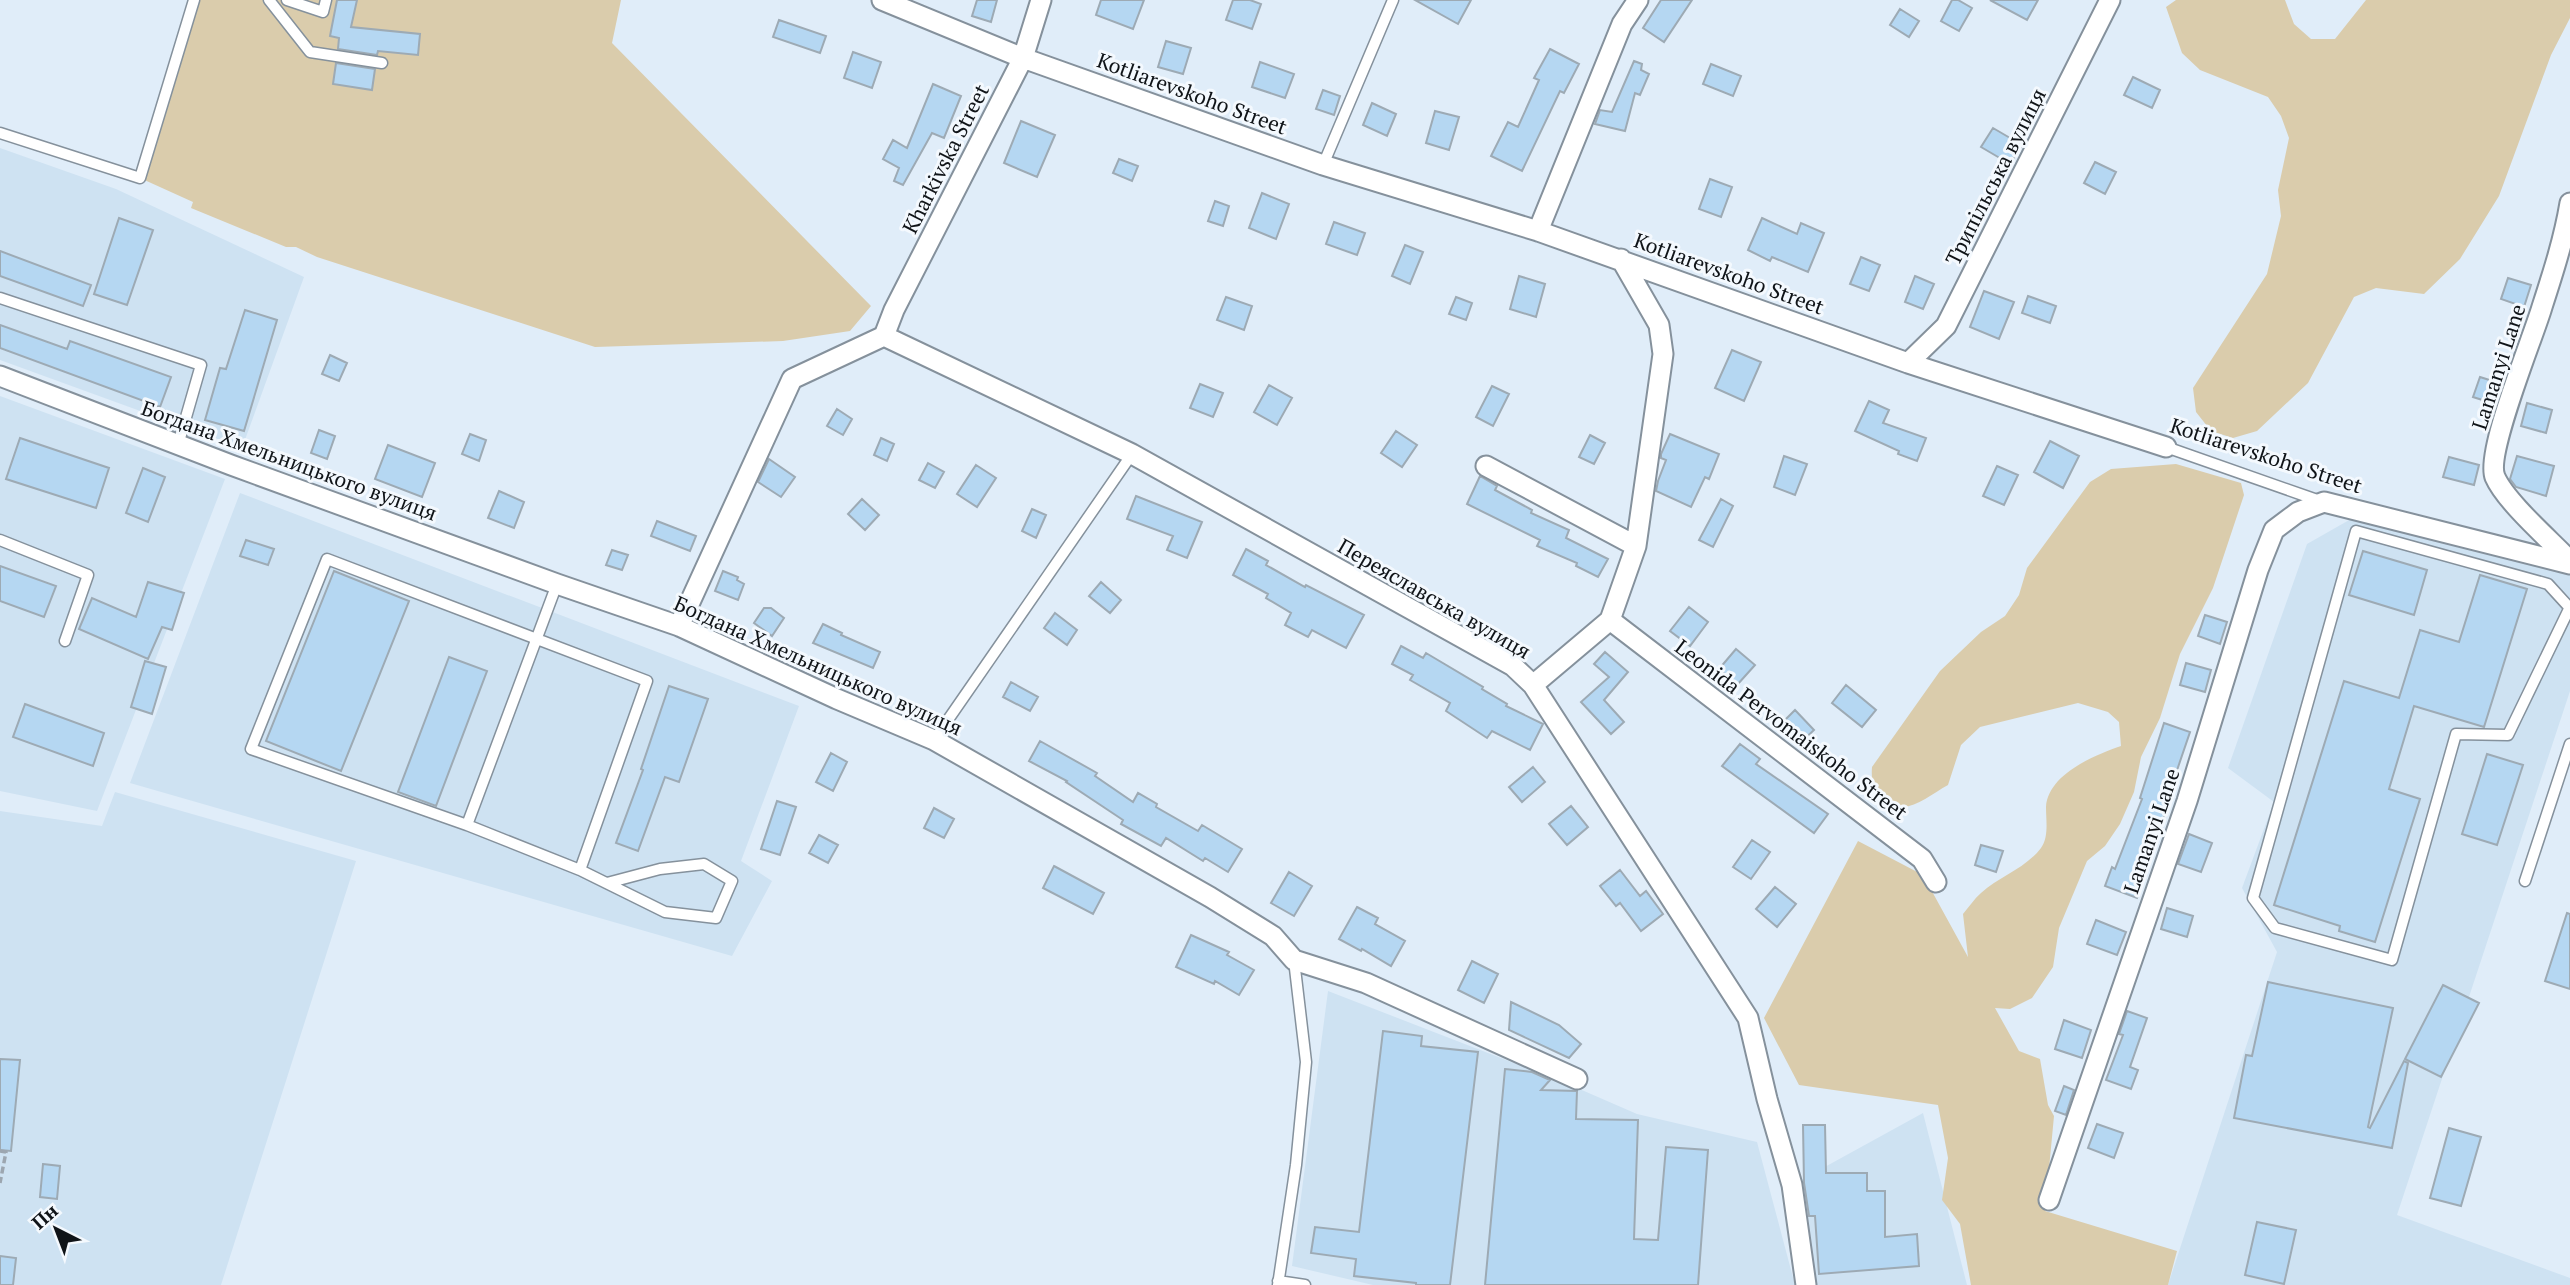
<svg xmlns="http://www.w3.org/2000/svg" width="2570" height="1285" font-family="'PT Serif',serif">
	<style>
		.built { fill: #cee2f2 }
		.green { fill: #daccac }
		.building { fill: #b5d7f2; stroke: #9daab4; stroke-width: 2 }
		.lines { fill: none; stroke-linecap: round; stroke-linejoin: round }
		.lane-casing { stroke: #85919c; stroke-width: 13 }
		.street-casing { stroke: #85919c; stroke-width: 23 }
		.path { stroke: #9ca6b0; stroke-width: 3.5; stroke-dasharray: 7 3.5; stroke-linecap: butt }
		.lane { stroke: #fff; stroke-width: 10 }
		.street { stroke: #fff; stroke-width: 19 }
		.labels { text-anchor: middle; stroke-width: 6; stroke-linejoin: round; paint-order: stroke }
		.street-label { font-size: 21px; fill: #101418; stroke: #f4f9fe }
	</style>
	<rect width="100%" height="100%" fill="#e0edf9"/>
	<!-- built -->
	<path class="built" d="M0,148L116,189L304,277L242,448L0,360Z
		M0,396L225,479L97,811L0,791Z
		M240,493L799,706L741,861L772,881L732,956L130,783Z
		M2351,519L2570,575V691L2397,1215L2570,1278V1285H2168L2277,952L2242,888L2274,802L2228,768L2307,544Z
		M115,792L356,861L221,1285H0V811L102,826Z
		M1328,991L1568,1084L1637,1114L1757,1142L1795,1285H1373L1292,1266Z
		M1923,1113L1967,1285H1806L1792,1185Z"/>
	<!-- green -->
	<path class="green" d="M194,0H621L612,43L871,306L850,331L783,341L595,347L317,257L296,247H286L191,208L193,202L140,178Z
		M2176,0H2285L2294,24L2311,39H2335L2366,0H2570V18L2551,55L2499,196L2460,259L2424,294L2376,288L2354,297L2308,383L2257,431L2233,438L2211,431L2196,412L2193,388L2267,274L2281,216L2278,190L2289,138L2281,116L2268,97L2200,70L2182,53L2166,7Z
		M2176,464L2241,483L2244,495L2213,588L2180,654L2160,718L2141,757L2134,792L2120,824L2105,846L2087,861L2059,928L2053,967L2032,998L2010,1009L1995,1008L2019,1051L2040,1059L2048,1105L2054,1116L2045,1211L2177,1251L2168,1285H1971L1960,1224L1942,1200L1948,1158L1938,1105L1799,1085L1764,1018L1858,841L1923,875L1968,957L1963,914C1969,907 1974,899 1981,893C2000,876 2025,869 2041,848C2049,837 2046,821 2046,807C2048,774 2095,755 2121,746L2119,722L2108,712L2078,703L1980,727L1961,745L1948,785C1926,797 1905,819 1883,798C1873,788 1871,781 1872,767L1940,671L1981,632L2005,616L2019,595L2027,568L2090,482L2111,469Z"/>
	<!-- building -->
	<path class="building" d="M337,0H357L351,27L420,34L418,55L378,51L377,55L338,49L339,38L330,36Z
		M977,0H997L991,22L972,16Z
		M1101,0H1144L1133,29L1096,15Z
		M1233,0H1250L1261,4L1252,29L1226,20Z
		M1415,0H1471L1458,24Z
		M1661,0H1692L1664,42L1643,28Z
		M1952,0H1958L1972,8L1959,31L1941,21Z
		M1990,0H2038L2027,20Z
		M1900,9L1919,21L1909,37L1890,25Z
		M779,20L826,36L820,53L773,37Z
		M1166,41L1191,48L1183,74L1158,67Z
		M1550,49L1579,64L1564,93L1560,91L1522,171L1491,156L1508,122L1518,127L1539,80L1534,78Z
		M853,52L881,62L872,88L844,78Z
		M1634,61L1642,64L1641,70L1649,74L1640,95L1635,93L1625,131L1595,124L1600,110L1612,112Z
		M1260,62L1294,74L1285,98L1252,87Z
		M336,63L375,69L372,90L333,84Z
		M1711,64L1741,76L1733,96L1703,84Z
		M2133,77L2160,90L2152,108L2124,95Z
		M933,84L961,96L944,138L932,133L903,185L894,181L899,168L883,159L893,140L907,148Z
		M1323,90L1340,96L1334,115L1316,109Z
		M1372,103L1396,114L1387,136L1363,125Z
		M1435,111L1459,117L1449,150L1426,143Z
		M1021,121L1055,135L1037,177L1004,163Z
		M1993,128L2022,145L2010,164L1981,147Z
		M1119,159L1138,166L1132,181L1113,173Z
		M2095,162L2116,172L2105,194L2084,183Z
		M1710,179L1732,187L1721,217L1699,209Z
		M1262,193L1289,204L1276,239L1249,228Z
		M1215,201L1229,206L1223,226L1208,221Z
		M119,218L153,230L127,305L94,294Z
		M1762,218L1797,234L1801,223L1824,233L1808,272L1772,257L1770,261L1748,250Z
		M1334,222L1365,233L1357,255L1326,244Z
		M1405,245L1423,252L1410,284L1392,276Z
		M0,251L91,285L83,306L0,276Z
		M1861,257L1880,265L1869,291L1850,284Z
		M1519,276L1545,284L1536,317L1510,309Z
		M1915,276L1934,284L1923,309L1905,302Z
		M2508,278L2531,285L2524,307L2501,299Z
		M1984,291L2014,302L1999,339L1970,327Z
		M2028,296L2056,306L2050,323L2022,313Z
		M1226,297L1252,306L1244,330L1217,320Z
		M1456,297L1472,303L1466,320L1449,314Z
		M245,310L277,320L244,431L205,420L220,368L226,369Z
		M0,325L67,349L70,341L171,377L160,407L0,348Z
		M1732,350L1761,362L1744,401L1715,388Z
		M330,355L347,363L339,381L322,374Z
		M2480,377L2502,384L2495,404L2473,397Z
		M1200,384L1223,393L1213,417L1190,408Z
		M1269,385L1292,398L1277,425L1254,412Z
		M1492,386L1509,394L1493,426L1476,417Z
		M1869,401L1889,410L1883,423L1926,438L1917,461L1898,454L1899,451L1855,431Z
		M2527,403L2552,410L2546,433L2521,426Z
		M837,409L852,419L843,435L827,426Z
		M319,430L335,436L327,459L311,453Z
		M1396,431L1417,445L1402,467L1381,453Z
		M470,434L486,440L479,461L462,454Z
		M1670,434L1719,454L1709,479L1705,477L1691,507L1656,491L1658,481L1666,460L1661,458V454Z
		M1590,435L1605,443L1594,464L1579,457Z
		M20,438L109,468L96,508L6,479Z
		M881,438L894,444L887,461L874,455Z
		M2050,441L2079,456L2063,488L2034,472Z
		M388,445L435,463L422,497L375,479Z
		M1784,456L1807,464L1795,495L1774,487Z
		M2517,456L2554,466L2546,496L2516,487L2510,479Z
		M2449,457L2479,465L2474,485L2443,477Z
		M769,459L795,477L781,497L758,482Z
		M928,463L944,472L935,488L919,480Z
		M976,465L996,478L977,507L957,494Z
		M1997,466L2018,475L2004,505L1983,496Z
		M143,468L165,477L148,522L126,513Z
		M1480,476L1497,486L1495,490L1532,510L1531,513L1569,530L1566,538L1608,559L1598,577L1576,566L1577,563L1537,546L1540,540L1467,504Z
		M499,491L524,502L514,528L488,518Z
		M1136,496L1202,522L1187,558L1167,550L1173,536L1127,519Z
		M862,499L879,515L865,530L848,514Z
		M1721,499L1733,506L1713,547L1699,540Z
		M1032,509L1046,515L1036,538L1022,531Z
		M657,521L696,536L690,551L651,536Z
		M246,540L274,549L268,565L240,556Z
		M1246,549L1268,561L1266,565L1305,587L1306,585L1364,615L1346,648L1312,630L1308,637L1285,625L1291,613L1266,598L1268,594L1233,575Z
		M612,550L628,555L622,570L606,565Z
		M2363,551L2427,570L2414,615L2349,595Z
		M0,566L56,586L44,617L0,601Z
		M334,571L409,601L341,771L266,741Z
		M723,571L738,577L737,580L744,584L738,600L715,591Z
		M2480,575L2527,589L2484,727L2414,706L2389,789L2420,799L2375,942L2339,931L2340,926L2274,905L2344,681L2399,698L2420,630L2459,642Z
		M148,582L184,593L172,630L162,627L148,659L79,629L92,598L136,617Z
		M1101,582L1121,600L1110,613L1089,596Z
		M1689,607L1708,622L1690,646L1670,631Z
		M764,608H771L784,618L772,636L754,623Z
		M1055,613L1077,630L1067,645L1044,628Z
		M2205,615L2227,622L2220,644L2198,636Z
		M823,624L842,633L841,635L880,652L873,668L813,643Z
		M1401,646L1423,658L1426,653L1483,687L1482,689L1507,704L1506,706L1543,724L1530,750L1492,731L1487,738L1446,711L1450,703L1410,680L1413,675L1392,664Z
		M1736,649L1755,665L1737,685L1719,669Z
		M1605,652L1628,672L1604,700L1624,722L1611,734L1581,702L1609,677L1594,664Z
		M449,657L487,671L436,806L398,792Z
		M145,661L166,667L152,714L131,707Z
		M2186,663L2211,670L2205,692L2180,685Z
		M1011,682L1038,697L1030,711L1003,697Z
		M1846,685L1876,710L1862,727L1832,703Z
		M669,686L708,699L679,782L665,777L638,851L616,843L643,770L641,769Z
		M25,704L104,733L93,766L13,737Z
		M1795,710L1814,730L1798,745L1779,726Z
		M2164,723L2190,732L2173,782L2176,784L2141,878L2144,879L2137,898L2105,886L2112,867L2115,869L2142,799L2140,798Z
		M1040,741L1097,773L1095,776L1133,802L1138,793L1157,804L1156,807L1198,831L1202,825L1242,849L1228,872L1205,858L1203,861L1166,838L1161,846L1121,824L1123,820L1066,782L1067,781L1029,761Z
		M1740,744L1760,759L1756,764L1828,814L1814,833L1722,766Z
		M831,753L847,762L833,791L816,782Z
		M2487,754L2523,765L2497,845L2462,834Z
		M1533,767L1545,782L1522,802L1509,787Z
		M777,801L796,807L780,855L761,849Z
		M1571,806L1588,827L1567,845L1549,824Z
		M934,808L954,819L944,838L924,828Z
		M2189,834L2212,843L2201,872L2178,864Z
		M819,835L838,845L828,863L809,853Z
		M1752,840L1770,852L1751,879L1733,867Z
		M1981,845L2003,851L1996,872L1975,865Z
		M1054,866L1104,893L1093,914L1043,888Z
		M1620,870L1640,896L1646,891L1663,914L1641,931L1620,903L1616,906L1600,886Z
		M1289,872L1312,886L1294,916L1271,903Z
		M1775,887L1796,904L1777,927L1756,909Z
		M1357,907L1378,918L1375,924L1405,941L1391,966L1362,949L1361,951L1339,939Z
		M2167,908L2193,916L2187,937L2161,929Z
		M2567,913L2570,914V989L2545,981Z
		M2096,920L2126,932L2117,955L2087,944Z
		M1191,935L1229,952L1227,955L1254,970L1239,995L1215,981L1214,984L1176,967Z
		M1472,961L1498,974L1484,1003L1458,990Z
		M2268,982L2393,1008L2368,1127L2370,1128L2404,1061L2408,1063L2392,1148L2234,1118L2246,1055L2252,1056Z
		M2443,985L2479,1003L2441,1077L2405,1059Z
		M1511,1002L1559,1025L1581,1044L1569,1058L1509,1030Z
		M2127,1011L2147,1018L2130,1067L2138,1070L2131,1089L2106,1080L2123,1035L2119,1034Z
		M2064,1020L2091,1030L2082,1058L2055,1049Z
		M1383,1031L1422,1036L1421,1046L1478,1052L1450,1285H1416V1283L1354,1276L1356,1259L1311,1253L1315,1227L1359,1232Z
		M0,1059L20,1060L11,1151L0,1150Z
		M1505,1069L1532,1072L1550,1080L1541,1090L1577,1091L1576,1119L1638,1120L1634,1239L1658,1240L1666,1147L1708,1150L1698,1285H1485Z
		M2064,1086L2074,1090L2066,1115L2055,1111Z
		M2097,1124L2123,1133L2114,1158L2088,1148Z
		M1803,1125H1825L1826,1173H1867V1191H1885V1237L1917,1234L1919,1266L1819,1274L1815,1216H1809L1804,1183Z
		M2449,1128L2481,1137L2461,1206L2430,1198Z
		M43,1164L60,1166L57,1199L40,1197Z
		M2257,1222L2296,1230L2284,1284L2245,1275Z
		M0,1256L16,1258L13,1285H0Z"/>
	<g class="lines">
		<defs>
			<path id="lane" d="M269,0L310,52L382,63
				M287,0L323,12L326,0
				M0,133L140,178L194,0
				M1323,165L1393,0
				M0,298L201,365L178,445
				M2166,447L2320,501
				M0,540L88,575L65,641
				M2569,607L2548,584L2356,531L2253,898L2275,928L2392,960L2456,734L2508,735L2570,607
				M934,740L1132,454
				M467,825L580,870L647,681L327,559L251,749L467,825L557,584
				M580,870L665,912L716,918L732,881L704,864L660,869L607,883
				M2525,881L2570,744
				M1278,1281L1305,1285
				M1278,1285L1296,1165L1306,1062L1294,960"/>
			<path id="street" d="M882,0L1023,58L1323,165L1538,231L1908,363L2166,447
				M2570,203C2564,239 2553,273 2542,307C2533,338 2485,453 2495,477C2506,502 2550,540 2570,561
				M1538,231L1622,24L1638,0
				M884,336L1132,454L1513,666L1533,685L1748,1018L1767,1099L1792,1185L1806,1285
				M884,336L894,310L1023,58L1041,0
				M1908,363L1946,326L2110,0
				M0,376L231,465L557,584L679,626L837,699L934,740L1210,897L1273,936L1294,960L1366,983L1577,1079
				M1486,466L1636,546
				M1610,620L1922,859L1936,882
				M679,626L792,379L884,336
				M1533,685L1610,620L1636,546L1663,354L1659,325L1621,259
				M2049,1200L2187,801L2258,570L2274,530L2298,512L2324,502L2570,564"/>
		</defs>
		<!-- lane casing -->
		<use href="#lane" class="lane-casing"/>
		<!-- street casing -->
		<use href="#street" class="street-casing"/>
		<!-- path -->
		<path class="path" d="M0,1151L6,1152L0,1183"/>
		<!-- lane -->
		<use href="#lane" class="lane"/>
		<!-- street -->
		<use href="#street" class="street"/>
	</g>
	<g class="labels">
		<!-- street labels -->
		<g class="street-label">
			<text transform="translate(1192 94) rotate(20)" y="7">Kotliarevskoho Street</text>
			<text transform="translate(946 159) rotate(-63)" y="7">Kharkivska Street</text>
			<text transform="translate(1996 177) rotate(-63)" y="7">Трипільська вулиця</text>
			<text transform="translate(1729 274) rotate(20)" y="7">Kotliarevskoho Street</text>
			<text transform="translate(2499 367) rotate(-72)" y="7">Lamanyi Lane</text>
			<text transform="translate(2266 456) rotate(18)" y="7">Kotliarevskoho Street</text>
			<text transform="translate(289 461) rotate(20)" y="7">Богдана Хмельницького вулиця</text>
			<text transform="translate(1434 599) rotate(30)" y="7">Переяславська вулиця</text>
			<text transform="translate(818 666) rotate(24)" y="7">Богдана Хмельницького вулиця</text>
			<text transform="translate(1791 730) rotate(37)" y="7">Leonida Pervomaiskoho Street</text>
			<text transform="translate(2152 831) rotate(-71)" y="7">Lamanyi Lane</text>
		</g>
	</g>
	<!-- north arrow -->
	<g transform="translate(56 1229) rotate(318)" stroke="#f4f9fe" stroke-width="5" paint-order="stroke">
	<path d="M0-5L12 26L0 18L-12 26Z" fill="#101418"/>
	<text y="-10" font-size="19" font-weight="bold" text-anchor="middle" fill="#101418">Пн</text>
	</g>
</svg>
